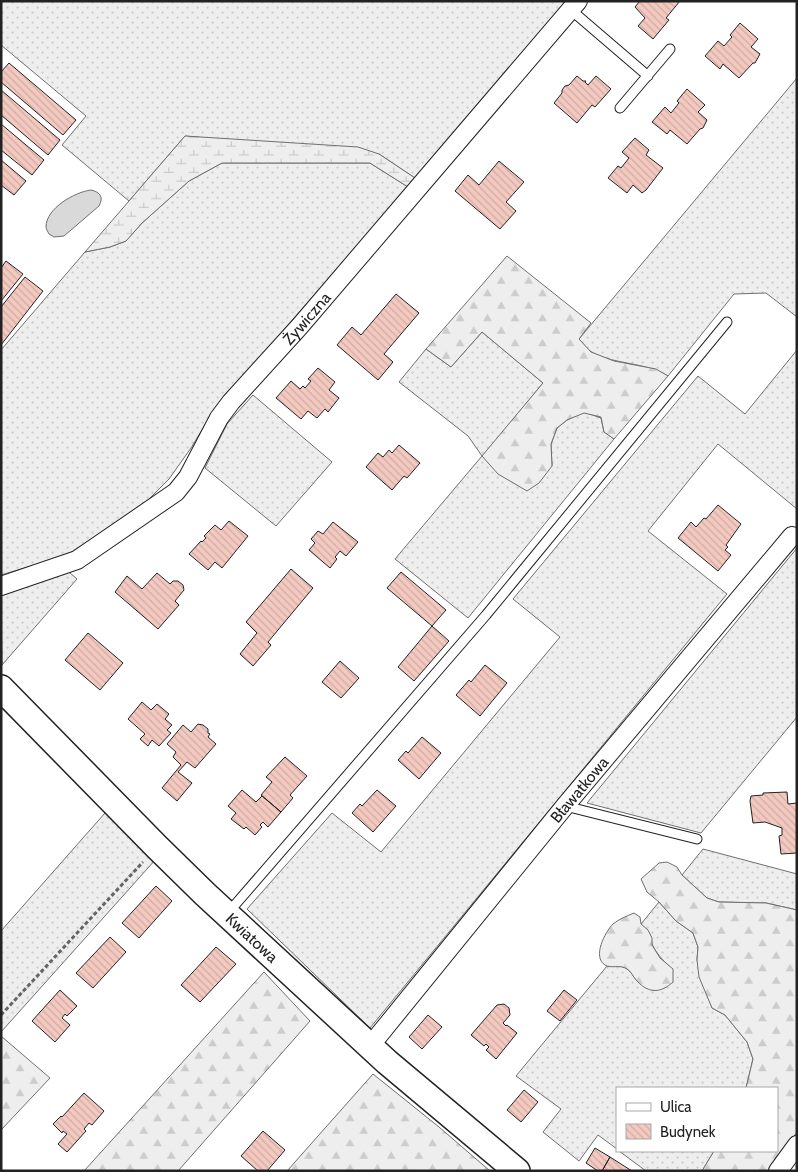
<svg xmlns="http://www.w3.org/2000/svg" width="798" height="1172" font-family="Cabin,sans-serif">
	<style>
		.grass { fill: url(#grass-dots); stroke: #6f6f6f }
		.forest { fill: url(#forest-firs); stroke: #6f6f6f }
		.wetland { fill: url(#wetland-marsh); stroke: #6f6f6f }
		.water { fill: #d9d9d9; stroke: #6f6f6f }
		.building { fill: url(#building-back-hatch); stroke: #222 }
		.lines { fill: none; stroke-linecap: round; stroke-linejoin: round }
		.lane-casing { stroke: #222; stroke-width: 11 }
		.street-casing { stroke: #222; stroke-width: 20 }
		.secondary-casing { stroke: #222; stroke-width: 28 }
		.path { stroke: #646464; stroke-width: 3; stroke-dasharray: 4 2.5; stroke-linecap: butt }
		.lane { stroke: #fff; stroke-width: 9 }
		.street { stroke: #fff; stroke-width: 18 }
		.secondary { stroke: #fff; stroke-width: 25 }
		.labels { text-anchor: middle; stroke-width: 4; stroke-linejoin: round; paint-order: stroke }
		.street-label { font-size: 16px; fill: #222; stroke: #fff }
	</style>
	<defs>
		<pattern id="grass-dots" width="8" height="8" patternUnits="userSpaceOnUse" patternTransform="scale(1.25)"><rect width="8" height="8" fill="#eee"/><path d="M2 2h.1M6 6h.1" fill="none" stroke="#ccc" stroke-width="1.8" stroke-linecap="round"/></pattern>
		<pattern id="forest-firs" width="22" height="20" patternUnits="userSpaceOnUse" patternTransform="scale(1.25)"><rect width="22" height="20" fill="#eee"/><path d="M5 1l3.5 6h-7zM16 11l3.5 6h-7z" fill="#ccc"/></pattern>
		<pattern id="wetland-marsh" width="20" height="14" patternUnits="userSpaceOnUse" patternTransform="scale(1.25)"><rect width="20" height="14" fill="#eee"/><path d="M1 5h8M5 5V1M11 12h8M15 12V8" fill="none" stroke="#ccc"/></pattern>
		<pattern id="building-back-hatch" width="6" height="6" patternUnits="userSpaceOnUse" patternTransform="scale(1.25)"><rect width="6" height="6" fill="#f3c9c0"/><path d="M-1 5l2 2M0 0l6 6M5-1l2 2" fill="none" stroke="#d0aca5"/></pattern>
	</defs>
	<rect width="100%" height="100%" fill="#fff"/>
	<!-- grass -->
	<path class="grass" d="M1,1H568L415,178L379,154L185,136L129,201L62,145L86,116L1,45Z
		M797,78V317L766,293L734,294L668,376C645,362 617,365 593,353C587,350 583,343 579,339Z
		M222,163H370L408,187L214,410L191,448L169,479L142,506L67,555L1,575V350L85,252L110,247L126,241L142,223L189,181Z
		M482,332L543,383L483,456L552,466L551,444L557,428L567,420L584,412L601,418L604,432L614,439L468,618L395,559L482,456L468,436L399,382L426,349L451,367Z
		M797,350V509L718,444L648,531L727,594L370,1028L247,909L332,813L381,852L560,637L513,599L698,376L745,414Z
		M253,395L332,462L276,526L205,468L227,424Z
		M797,548V717L701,833L587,803Z
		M69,572L77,579L2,665L1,594Z
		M105,813L156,859L1,1032V931Z
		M703,849L797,874V910L766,903L719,902L707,898L682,875Z
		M659,902L676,921L693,933L698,947L697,960L712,1008L725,1015L747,1042L753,1059L746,1088H617V1149L598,1135L579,1161L543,1132L561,1109L516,1076L607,966C623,966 627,965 636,980L672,969C665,962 658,956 653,946C648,937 650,932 641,924Z
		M619,1151H714L702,1171H646Z"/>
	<!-- forest -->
	<path class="forest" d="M507,256L591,323L579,339L591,352L614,361L656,369L668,376L614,439L604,432L601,417L584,413L567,420L557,428L551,444L552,466L539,483L527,491L498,474L482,456L543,383L482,332L451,367L426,349Z
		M667,862L677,867L682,875L707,898L719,902L766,903L797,910V1132L770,1171H702L714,1151H777V1088H746L753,1059L747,1042L725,1015L712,1008L699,977L697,960L698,947L693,933L676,921L659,902L647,892L641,879L659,863Z
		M634,913L640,917L641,924L648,930L652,938V945L660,958L673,969V982C661,993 649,994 637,981C633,977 632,972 627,969C620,964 611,969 605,965C592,957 605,932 613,924C619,919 627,916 634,913Z
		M264,972L310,1021L178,1171H84Z
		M1,1036L50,1078L1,1130Z
		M373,1074L439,1127L490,1171H287Z"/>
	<!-- wetland -->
	<path class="wetland" d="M185,136L358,147L379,154L415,178L408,187L370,163H222L189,181L142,223L126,241L110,247L85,252Z"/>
	<!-- water -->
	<path class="water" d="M91,190C100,192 104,197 99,206L64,236L54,237L49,234C48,232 46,229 46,227C46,208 75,192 91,190Z"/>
	<!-- building -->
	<path class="building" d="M640,1H680L666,18L669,20L653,39L638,26L645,18L635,7Z
		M740,23L758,39L751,47L760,54L755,63H753L739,78L723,64L720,69L705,56L718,41L724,46L732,37L730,35Z
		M9,63L76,120L63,135L1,82V72Z
		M577,76L583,81H586L585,82L588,85L596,76L611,89L595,107L592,105L577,123L554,103L562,93V90L565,86L569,85Z
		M687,89L705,105L698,112L707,120L703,128L700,129L687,144L670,130L667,134L652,122L665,107L671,113L679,103L677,101Z
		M1,90L60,140L48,155L1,115Z
		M1,124L44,160L32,175L1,150Z
		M635,138L649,150L646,155L663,168L646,190L642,193L633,185L627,193L608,178L618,166L621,168L629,158L622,152Z
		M1,160L26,181L14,195L1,185Z
		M499,161L524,182L506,202L516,211L500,229L455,191L468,175L479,185Z
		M6,261L23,274L1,301V268Z
		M25,277L43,291L1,345V307Z
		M396,294L419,313L384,354L393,362L378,380L337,345L352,327L361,335Z
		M318,368L335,382L329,390L339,398L328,412L325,409L317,418L308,411L301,419L276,398L291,381L300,389L303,386L305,388L311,381L308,379Z
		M399,445L420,463L407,478L404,476L392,490L366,467L378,453L383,457L389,450L392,453Z
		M718,505L741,524L726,545L728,547L725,550L731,555L718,571L678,538L691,522L696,527L704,518L706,519Z
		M229,521L248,536L222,568L215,562L208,570L189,554L201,541L202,542L206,538L204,536L215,525L221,530Z
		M333,522L358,542L346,556L340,551L335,557L337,559L330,568L309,550L315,543L311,539L318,531L323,534Z
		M291,569L313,588L268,642L271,645L253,666L240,654L257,633L246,622Z
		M401,572L446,610L432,626L387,588Z
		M157,573L170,584L173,581H178L183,585L184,590L175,601L179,605L158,629L115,592L127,576L142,589Z
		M432,626L449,641L414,681L398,667Z
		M88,633L123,663L100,690L65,660Z
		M340,661L359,678L341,698L322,682Z
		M485,665L507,683L480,716L456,695L469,680L471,682Z
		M142,702L151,710L157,704L169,714L165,719L172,725L167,730L171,733L159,746L152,740L148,746L140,739L145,734L128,719Z
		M198,724L203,725L208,729V733L210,734L208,737L216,744L195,768L187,762L178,772L192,783L177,801L162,788L181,765L173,757L176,752L167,744L183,725L191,732Z
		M422,737L441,753L419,779L398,760L406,751L408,753Z
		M285,757L307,776L290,795L293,798L281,812L261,795L272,782L266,777Z
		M242,790L256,802L262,796L281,812L268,827L263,822L260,825L262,827L255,835L246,827L244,829L231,819L236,813L228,806Z
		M377,790L396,806L373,832L352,813L360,804L362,806Z
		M787,792L788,804L797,803V853L781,854L779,836L782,835V828L765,822L753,823L750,801L751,796L763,795V793Z
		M156,886L172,901L139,938L122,923Z
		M110,937L126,952L93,988L76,973Z
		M216,947L236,964L200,1002L181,985Z
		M60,990L77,1006L67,1016L65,1014L62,1018L70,1025L55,1042L32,1021Z
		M564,990L577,1000L560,1021L547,1011Z
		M504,1004L509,1008L510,1015L503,1023L506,1026L507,1025L517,1033L496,1059L486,1050L489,1047L486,1044L484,1046L471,1035L497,1005Z
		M428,1015L442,1027L422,1049L409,1037Z
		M524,1090L538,1102L521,1122L507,1110Z
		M84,1093L104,1111L92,1125L89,1123L84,1129L86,1131L67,1152L58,1144L67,1134L63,1131L62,1133L53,1124L61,1116L62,1117Z
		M263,1131L285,1150L267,1171H258L241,1156Z
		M595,1148L610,1157L602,1171H598L586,1163Z
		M610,1157L632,1171H602Z"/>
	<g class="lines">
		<defs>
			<path id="lane" d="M571,10L648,76
				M620,108L670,49
				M565,806L697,839
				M227,914L486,615L727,322"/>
			<g id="street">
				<path id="s1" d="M1,586L77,560L176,492L188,477L219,418L231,402L300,326L578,1"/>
				<path id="s2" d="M370,1046L565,806L792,536"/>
				<path d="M778,1171L797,1145"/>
			</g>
			<g id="secondary">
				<path id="s3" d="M1,688L157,847L205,894L387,1062L517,1171"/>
			</g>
		</defs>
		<!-- lane casing -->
		<use href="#lane" class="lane-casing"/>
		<!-- street casing -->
		<use href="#street" class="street-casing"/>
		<!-- secondary casing -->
		<use href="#secondary" class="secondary-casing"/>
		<!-- path -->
		<path class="path" d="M1,1015L143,862"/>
		<!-- lane -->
		<use href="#lane" class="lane"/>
		<!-- street -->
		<use href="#street" class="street"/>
		<!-- secondary -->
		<use href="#secondary" class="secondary"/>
	</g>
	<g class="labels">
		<!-- street labels -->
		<g class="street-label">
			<text dy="6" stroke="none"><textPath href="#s1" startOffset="419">Żywiczna</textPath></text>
			<text dy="6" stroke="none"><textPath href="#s2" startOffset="331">Bławatkowa</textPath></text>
			<text dy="6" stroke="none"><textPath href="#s3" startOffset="354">Kwiatowa</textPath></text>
		</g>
	</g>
	<!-- border -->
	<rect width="798" height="1172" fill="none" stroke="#222222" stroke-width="5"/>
	<!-- legend -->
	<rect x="616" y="1087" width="162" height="65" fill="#ffffff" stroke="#a7a7a7"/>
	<rect x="626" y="1103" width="25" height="8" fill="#ffffff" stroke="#a7a7a7"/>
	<text x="660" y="1112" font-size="15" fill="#222222">Ulica</text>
	<rect x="626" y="1124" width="25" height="15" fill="url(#building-back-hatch)" stroke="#a7a7a7"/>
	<text x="660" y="1137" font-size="15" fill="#222222">Budynek</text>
</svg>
